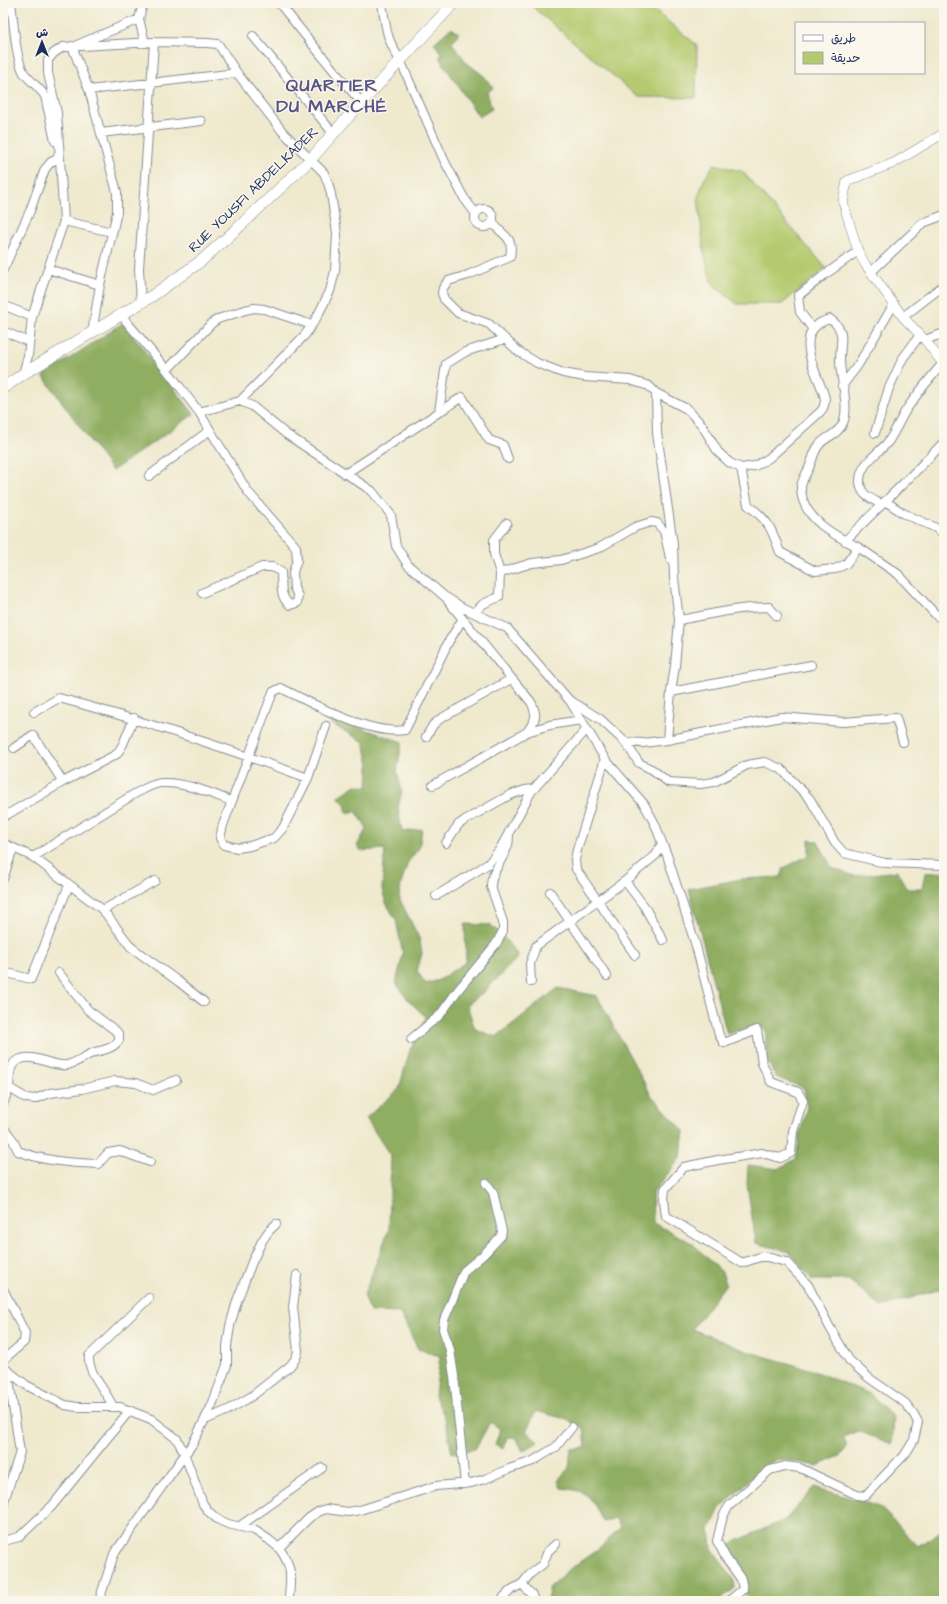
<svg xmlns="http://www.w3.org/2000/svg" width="947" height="1604" font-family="'Architects Daughter','Playpen Sans Arabic',sans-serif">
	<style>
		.green { fill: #b5ca6f; stroke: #687c66 }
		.forest { fill: #90ae62; stroke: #566e60 }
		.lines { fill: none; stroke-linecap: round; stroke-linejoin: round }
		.minor-casing { stroke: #858c96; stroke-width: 10 }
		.tertiary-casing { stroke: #858c96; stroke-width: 10 }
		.secondary-casing { stroke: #858c96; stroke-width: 12 }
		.minor { stroke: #fff; stroke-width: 8 }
		.tertiary { stroke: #fff; stroke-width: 9 }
		.secondary { stroke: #fff; stroke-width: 11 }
		.labels { text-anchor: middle; stroke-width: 3; stroke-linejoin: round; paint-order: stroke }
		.street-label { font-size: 14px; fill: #1b2f5e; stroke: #fbf7ec }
		.district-label { font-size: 18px; font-weight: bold; letter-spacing: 1px; fill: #585587; stroke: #fbf7ec }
	</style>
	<rect width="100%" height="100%" fill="#fbf7ec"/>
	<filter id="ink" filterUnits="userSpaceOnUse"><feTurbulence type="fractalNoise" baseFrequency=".025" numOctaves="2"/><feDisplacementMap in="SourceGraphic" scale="8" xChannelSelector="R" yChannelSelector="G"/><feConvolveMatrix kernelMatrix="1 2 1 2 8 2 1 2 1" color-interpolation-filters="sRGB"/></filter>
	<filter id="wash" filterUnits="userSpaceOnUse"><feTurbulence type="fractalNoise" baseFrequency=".012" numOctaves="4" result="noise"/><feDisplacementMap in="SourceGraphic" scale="16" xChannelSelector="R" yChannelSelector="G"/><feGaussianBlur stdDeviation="0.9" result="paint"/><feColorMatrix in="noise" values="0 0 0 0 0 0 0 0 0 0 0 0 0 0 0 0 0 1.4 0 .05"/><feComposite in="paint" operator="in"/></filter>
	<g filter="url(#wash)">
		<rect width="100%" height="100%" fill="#efe9ce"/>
		<!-- green -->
		<path class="green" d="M528,3H645L697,45L696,98L638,97Z
			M714,164C724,166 732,170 742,171L826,268L782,304H737L716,287L711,281L704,252L698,197L704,180Z"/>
		<!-- forest -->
		<path class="forest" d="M451,28L459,33L452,43L467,63L484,76L493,88L487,92L492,109L479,117L440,59L441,53L434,43Z
			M123,323L194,414L112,471L43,376Z
			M330,717L402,742L397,771L402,791L398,808L402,832L422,829L419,848L408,862L401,884L399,898L419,938L422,953L417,971L426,984L439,980L466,962L465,924L490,925L500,933L519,956L484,992L467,1005L475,1029L496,1037L558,988L597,996L651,1095L684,1131L681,1157L652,1194L653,1223L692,1243L722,1272L726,1284L692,1329L749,1352L809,1369L870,1394L894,1417L892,1444L858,1431L843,1437L847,1447L840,1456L817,1466L779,1459L766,1465L720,1508L710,1530L712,1548L734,1581L735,1588L718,1601H549L548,1588L568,1570L597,1550L621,1527L615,1518L603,1522C591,1497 590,1491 561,1488L558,1480L569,1468L571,1449L586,1448L584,1428L562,1418L536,1411L526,1431L538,1442L523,1451L516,1437H507L503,1449L495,1444L501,1429L490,1422L475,1449L452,1453L445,1418L435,1396L440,1356L418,1349L400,1313L370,1312L364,1295L389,1229L391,1157L366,1118L399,1089L410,1050L426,1017L409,1001L396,983L403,954L396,920L386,903L382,889L385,849L361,851L357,846L367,828L356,811L347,813L345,804L338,797L356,785L368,787L369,765L364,742L328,722Z
			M809,839L818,842L832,868L855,876L897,871L907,889H922L925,873L944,872V1288L881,1307L849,1280H812L790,1252L756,1243L747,1184L748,1165L778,1169L796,1159L800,1133L807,1107L804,1088L776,1077L766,1058V1031L759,1025L727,1034L689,889L741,879L781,877L784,868L809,855Z
			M814,1487L880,1507L918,1546L944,1529V1601H751L744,1594L745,1578L728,1545L786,1519Z"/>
	</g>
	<g filter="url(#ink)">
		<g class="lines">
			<defs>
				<path id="minor" d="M11,3C14,22 15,57 24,73C30,81 39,87 45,96L55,141
					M143,3L139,19L145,43
					M279,3L335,72L361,102
					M382,3C386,28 386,38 400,60L444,160L464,198L476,214
					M253,36L333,133
					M79,44L139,19
					M72,46L89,90L117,192V212L100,285L92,333
					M237,73L282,131L324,173L328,183L331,194L337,233L335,271L330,291L317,317L305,335L240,401
					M101,133L201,121
					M475 218a9 9 0 1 1 18 0a9 9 0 1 1-18 0Z
					M64,221L112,232
					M493,221C498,236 515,232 510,257L468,275L448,281L443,288L442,293L444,299L458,313L489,324L518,351L537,363L563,373L585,377L630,380L649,386L656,393L687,409L702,425L718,452L730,463L741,468L755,466L769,458L819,413C821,411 824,408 824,405C827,398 822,390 820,384C810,360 796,328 830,319C847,331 840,341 840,360C840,378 850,406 843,423C839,434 825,437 819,445C814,451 812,461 809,468C806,474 800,483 801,490C803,519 835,536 858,547
					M48,269L100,285
					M3,270L30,211L45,169L51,162L59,158L58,155
					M871,272L923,223L944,215
					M141,303L139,269L154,42
					M3,305L32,317
					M121,315L167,370L199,412L240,401L252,406L286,434L372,491L391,515L396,546L408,565L444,596L463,608L507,628L570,701L605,759L644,804L655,824L662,843L667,855L696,946L719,1035L724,1043L757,1030L762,1063L771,1082L798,1092L803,1101L793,1131L791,1153L780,1158L762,1153L718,1160L684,1167L665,1189L664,1200L666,1216L742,1263L763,1256L786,1262L808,1285L829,1326L849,1360L869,1378L905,1403L913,1413L918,1422L914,1440L906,1453L865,1496L857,1495L800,1468L785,1466L770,1470L729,1506L723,1516L717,1541L726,1558L741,1579L743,1589L729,1601
					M903,317L944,285
					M812,328L800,312L798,296L823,276L858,251
					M3,331L29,342
					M925,340L944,333
					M167,370L212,323L218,319L245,310L254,308L264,309L312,325
					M23,374L28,356L32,317L64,221L57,113L48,73V60L54,53L63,47L154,42L207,43L218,44L237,73L89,90
					M842,386L858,365L894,304
					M656,393L657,433L673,544L674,578L679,620L675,666L671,692L667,740
					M199,412L248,492L296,547L297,560L293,572L294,588L298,596L297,603L290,605C279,597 282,584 281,572L272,567H262L202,593
					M439,412L446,364L465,352L505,339
					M875,433L889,388L903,358L920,335
					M741,468L748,505C770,522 771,528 780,552L815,571L835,569L846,564L858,547L898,574L937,616L944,620
					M345,474L462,397L489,440L503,445L508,459
					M149,476L210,430
					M885,501L903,513L936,528L944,534
					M881,504C870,498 860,495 860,481C860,463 878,454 888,442C895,432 900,420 906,410C917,394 930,378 943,363
					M845,541C878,508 912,476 944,442
					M500,573L532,563L561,560L599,548L635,527L651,522L657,523L664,531L670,558
					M448,601L531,702C538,716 536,719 527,732
					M474,613L483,604L499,597L500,573L494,554V540L507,523
					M679,620C709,615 738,607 769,607L777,616
					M671,692L811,665
					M571,701L600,719L625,742L643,743L667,740L781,717L843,722L896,718L903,742
					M34,712L59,698C144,721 226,748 308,778
					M326,726L308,778L283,828L274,838L250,846L238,848L224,845L220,838L223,825L273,692L281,688C311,703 371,736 405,730L449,641L462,620
					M426,737L433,725L440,719L511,679
					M625,742L639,763L653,770L668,782L700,784L714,782L747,765L765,762L781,769L810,799L835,843L844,853L885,863L944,865
					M14,748L33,735L63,782
					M605,759L577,850L575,860L576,869L635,955
					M433,785L527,732L550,725L581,720
					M3,817L63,782L117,754L123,744L134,718
					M3,843L33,857L103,910L131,947L179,982L204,1002
					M446,843L458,825L465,820L510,795L525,790L534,789
					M33,857L136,793C145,789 153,783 162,783C185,782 210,793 231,801
					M3,879L13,848
					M625,881L644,906L663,940
					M550,892L607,976
					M436,896L488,864L500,849L531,792L587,729
					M103,910L155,881
					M3,972L31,979L69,885
					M531,982L530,964L536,946L625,881L656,855L662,843
					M411,1039L440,1015L458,990L496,944L503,931V922L491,887C490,873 504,859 508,845C509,841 509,837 509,832
					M9,1088C10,1077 8,1062 21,1059C37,1054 51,1067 67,1065C77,1063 86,1055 95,1052C104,1050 114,1048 119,1040V1035L116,1031L88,1010L59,973
					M3,1104L9,1088L26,1098L35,1099L50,1093L82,1089L115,1081L136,1083L153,1090L176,1080
					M3,1127L13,1140L18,1151C43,1161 71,1163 98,1164L108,1153L120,1151L150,1162
					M3,1289L25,1333L24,1342L3,1360
					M3,1367L26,1385L65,1405L77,1407H120L151,1419L177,1439L184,1453L203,1504L208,1511L217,1519L228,1524L254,1530L268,1539L279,1548L309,1518L318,1512L326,1509L348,1512L360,1510L436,1486L471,1483L485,1479L509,1469L533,1461L556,1447L572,1427
					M113,1407C107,1391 87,1373 89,1356L149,1298
					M205,1420L228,1410L252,1396L290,1366L296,1358L298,1351L293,1307L297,1275
					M465,1484L454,1376L450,1350L443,1329L444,1320L464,1271L483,1255L501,1236L502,1231L493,1192L486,1183
					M3,1512L4,1501L20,1452L8,1373
					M240,1526L322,1468
					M3,1541L19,1537L52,1506L130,1410
					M279,1548C294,1569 290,1576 289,1599
					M522,1584L532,1595L534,1601
					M99,1601L114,1554L193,1443L212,1405L227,1365V1346L230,1326L237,1301L252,1262L262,1241L268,1232L276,1224
					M500,1601L511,1590L522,1584L531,1573L543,1564L548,1551L556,1544"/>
				<path id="tertiary" d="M944,133L894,163L847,181L843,202L858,251L865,264L903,317L925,340L944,365"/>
				<path id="secondary" d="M3,388L23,374L152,296L201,261L240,226L310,160L348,117L454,3"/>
			</defs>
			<!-- minor casing -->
			<use href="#minor" class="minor-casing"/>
			<!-- tertiary casing -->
			<use href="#tertiary" class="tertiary-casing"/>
			<!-- secondary casing -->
			<use href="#secondary" class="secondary-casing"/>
			<!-- minor -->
			<use href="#minor" class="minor"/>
			<!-- tertiary -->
			<use href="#tertiary" class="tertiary"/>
			<!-- secondary -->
			<use href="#secondary" class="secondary"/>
		</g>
	</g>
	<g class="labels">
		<!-- street labels -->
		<g class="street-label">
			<text transform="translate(253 189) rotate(-44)" y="5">RUE YOUSFI ABDELKADER</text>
		</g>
		<!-- district labels -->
		<g class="district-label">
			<text x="332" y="91">QUARTIER<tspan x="332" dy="21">DU MARCHÉ</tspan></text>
		</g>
	</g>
	<!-- margin -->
	<rect width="947" height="1604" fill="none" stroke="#fbf7ec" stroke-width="16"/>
	<!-- legend -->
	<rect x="795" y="22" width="130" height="52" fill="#fbf7ec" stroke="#a1a7b3"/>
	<rect x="803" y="35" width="20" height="6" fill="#ffffff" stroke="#a1a7b3"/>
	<text x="831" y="42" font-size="12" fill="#1b2f5e">طريق</text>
	<rect x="803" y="52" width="20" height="12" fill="#b5ca6f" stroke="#a1a7b3"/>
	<text x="831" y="62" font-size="12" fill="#1b2f5e">حديقة</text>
	<!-- north arrow -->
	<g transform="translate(42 42)" stroke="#fbf7ec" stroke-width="3" paint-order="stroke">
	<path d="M0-3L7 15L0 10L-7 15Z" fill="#1b2f5e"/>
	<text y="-6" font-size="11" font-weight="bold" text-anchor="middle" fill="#1b2f5e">ش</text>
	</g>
</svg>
